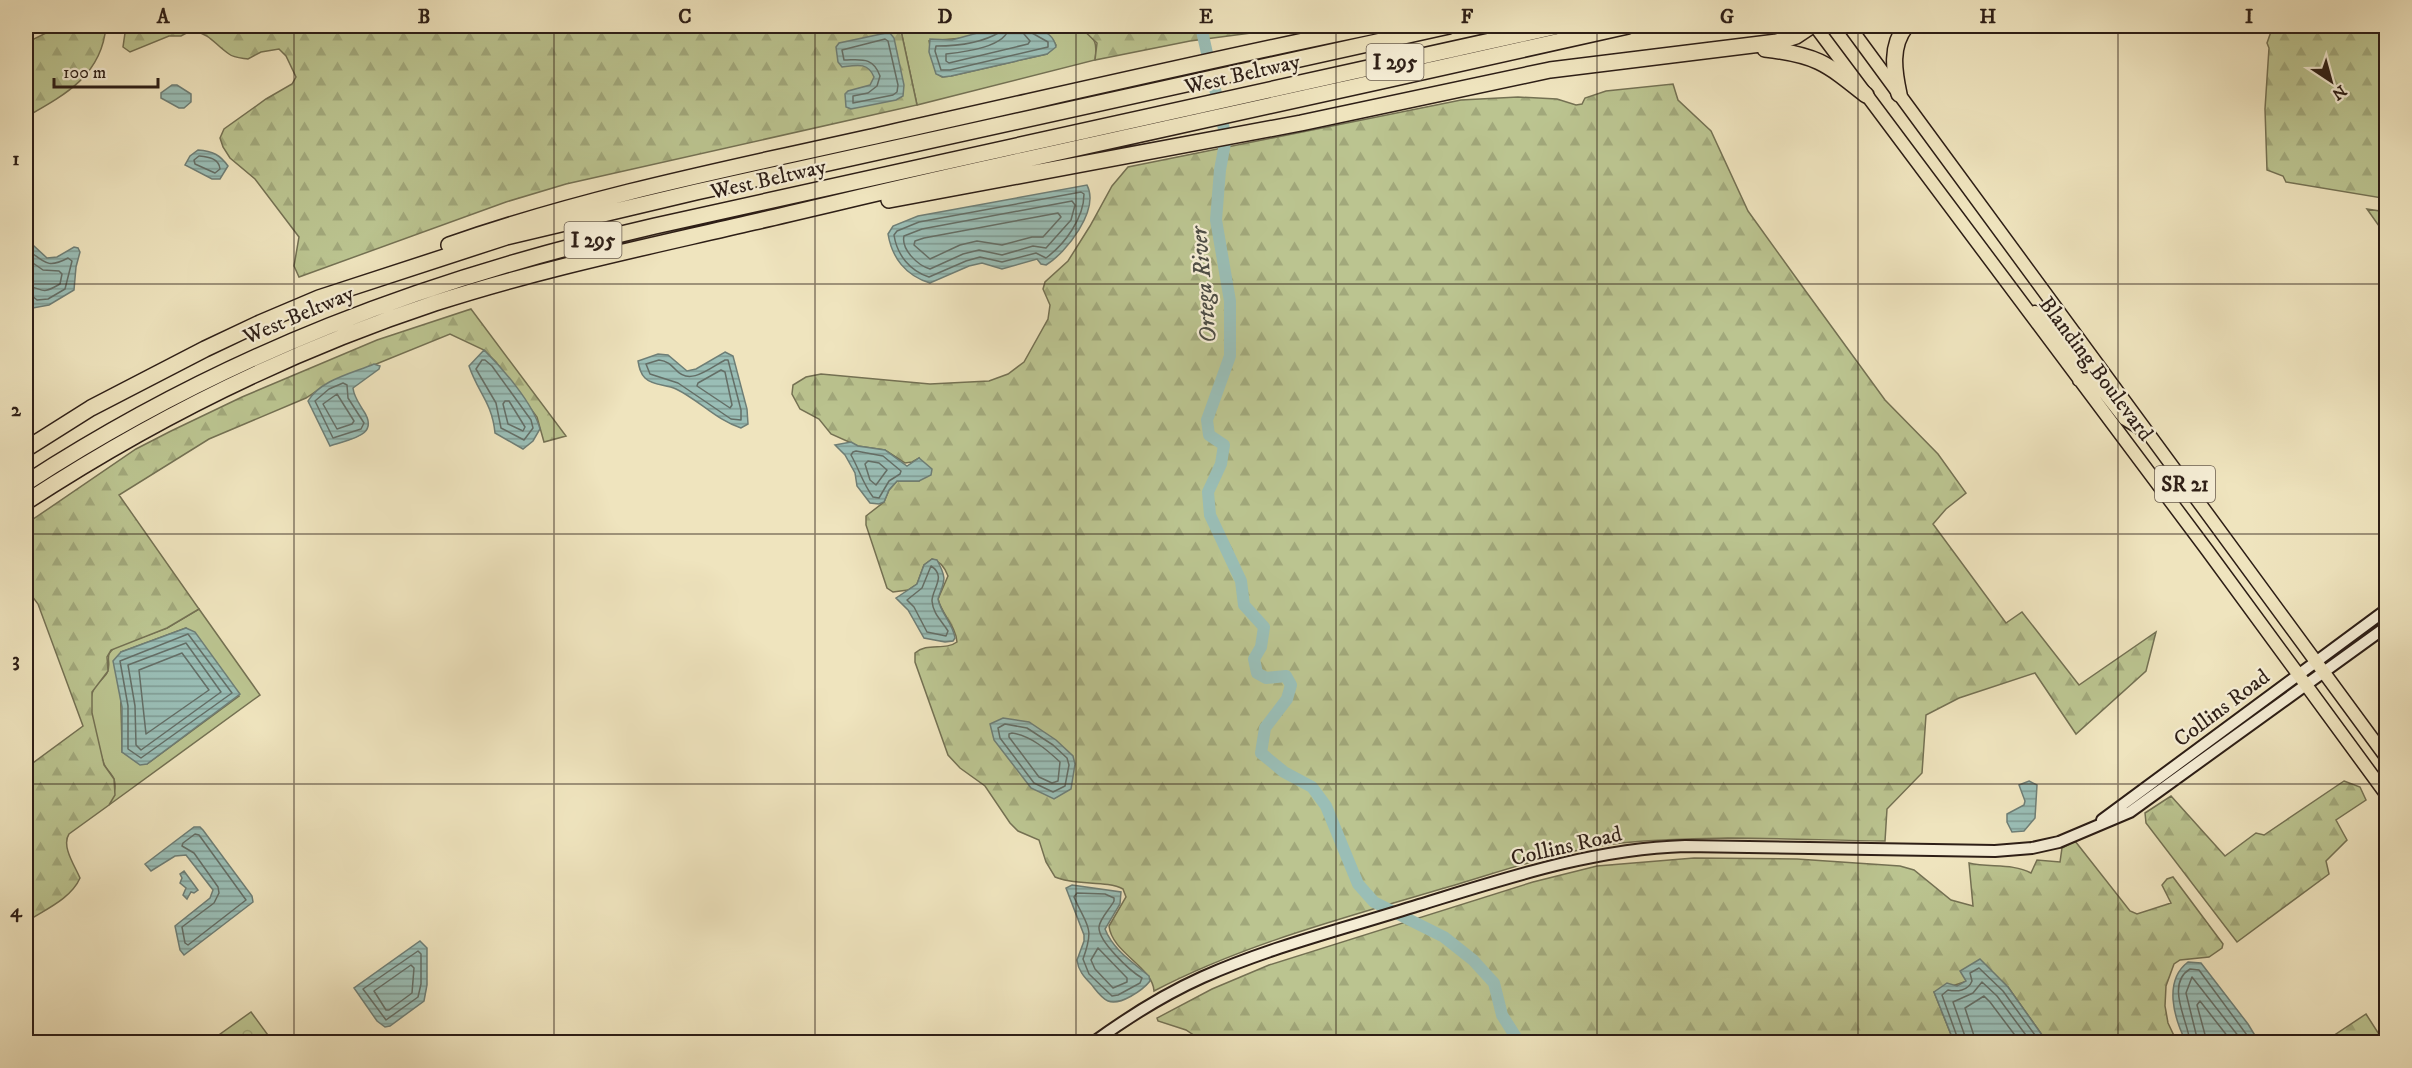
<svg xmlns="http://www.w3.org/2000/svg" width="2412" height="1068" font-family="'IM FELL DW Pica',serif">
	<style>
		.grass { fill: #bbc490; stroke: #747153; stroke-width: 1.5; fill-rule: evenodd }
		.forest { fill: url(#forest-firs); stroke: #747153; stroke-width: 1.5 }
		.park { fill: url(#park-crowns); stroke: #747153; stroke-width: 1.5 }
		.water { fill: url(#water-rules); stroke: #6e7e76; stroke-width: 1.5 }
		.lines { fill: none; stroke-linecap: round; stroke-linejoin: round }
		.shore { stroke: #646e66; stroke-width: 1.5 }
		.river { stroke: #9abeb6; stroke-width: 12 }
		.secondary-casing { stroke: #2d1e16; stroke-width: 14 }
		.primary-casing { stroke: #2d1e16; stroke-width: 15 }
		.highway-casing { stroke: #2d1e16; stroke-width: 18 }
		.secondary { stroke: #f5edd5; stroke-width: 10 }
		.primary { stroke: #efe4be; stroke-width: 12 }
		.highway { stroke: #efe4be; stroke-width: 15 }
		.grid { fill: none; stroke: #2d1e16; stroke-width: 1.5; stroke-opacity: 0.55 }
		.labels { text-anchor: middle; stroke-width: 4.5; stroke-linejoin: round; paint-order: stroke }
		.shield { fill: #f5edd5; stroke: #695c4f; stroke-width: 1.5 }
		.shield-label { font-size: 21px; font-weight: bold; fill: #2d1e16 }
		.street-label { font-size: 22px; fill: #2d1e16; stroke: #f5edd5 }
		.water-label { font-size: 24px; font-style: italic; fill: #4e4e46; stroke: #f5edd5 }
		.neatline { fill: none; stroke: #2d1e16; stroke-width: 2 }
		.grid-label { font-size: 20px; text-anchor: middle; font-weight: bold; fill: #2d1e16 }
	</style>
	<defs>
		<pattern id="forest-firs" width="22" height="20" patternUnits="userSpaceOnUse" patternTransform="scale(1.5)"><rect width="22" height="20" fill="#bbc490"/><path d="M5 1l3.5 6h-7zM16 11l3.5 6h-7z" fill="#a1a87b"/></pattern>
		<pattern id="park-crowns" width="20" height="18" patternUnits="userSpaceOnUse" patternTransform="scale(1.5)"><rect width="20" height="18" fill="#bbc490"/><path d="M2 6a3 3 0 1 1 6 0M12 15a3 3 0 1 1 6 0" fill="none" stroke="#a1a87b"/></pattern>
		<pattern id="water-rules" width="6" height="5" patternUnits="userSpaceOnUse" patternTransform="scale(1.5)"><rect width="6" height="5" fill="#9abeb6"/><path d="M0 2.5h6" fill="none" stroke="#7e9a93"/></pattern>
	</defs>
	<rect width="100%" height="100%" fill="#efe4be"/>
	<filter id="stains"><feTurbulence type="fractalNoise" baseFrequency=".00333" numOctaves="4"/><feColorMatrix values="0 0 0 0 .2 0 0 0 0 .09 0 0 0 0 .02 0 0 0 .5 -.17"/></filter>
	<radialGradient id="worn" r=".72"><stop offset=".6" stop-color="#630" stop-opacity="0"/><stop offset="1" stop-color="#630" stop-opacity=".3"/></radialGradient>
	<!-- grass -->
	<path class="grass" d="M900,26H1079C1094,39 1098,39 1095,60L917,105ZM1005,26C1024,27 1047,25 1056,45L1047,54L951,76L942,77L936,73L929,41L963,38Z
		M199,609L260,695L109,805C113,797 117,789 114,779C112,774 106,769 104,764C98,748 86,707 93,691C95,684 103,680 107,673C113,661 101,655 118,646L167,628ZM186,628L239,696L147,764L122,752C122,718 119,686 121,652Z"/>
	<!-- forest -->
	<path class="forest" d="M60,26H106C102,75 65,95 26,117V39L32,40Z
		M126,26H900L917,105L566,184L506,202L299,277L294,266L299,237L255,179L230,158L223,147L220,138L224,129L266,99L292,84L296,77L286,56L279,49L261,52L248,59C242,58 234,58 229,54C214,44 212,35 192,30L181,36H169L130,52L123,47Z
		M1079,26H1279L1251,33L1190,41L1095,60L1097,43Z
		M2273,26H2386V184L2382,198L2286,182L2283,176L2267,170L2265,109L2269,48L2267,43Z
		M1673,84L1678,100L1711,131L1748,211L1802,286L1885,400L1938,454L1966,493L1946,509L1933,524L2006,623L2022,612L2079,685L2156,632L2146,671L2076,734L2035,673L1959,698L1926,715L1922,773L1887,809L1885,841C1797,840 1709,834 1621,843C1560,850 1500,872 1441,889C1344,918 1244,944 1154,991C1153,967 1112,953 1109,926L1126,897L1123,889C1106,880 1075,886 1055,877L1046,862L1039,840L1018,831L1010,823L985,786L960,768L948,755L915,662V653C927,642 945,651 957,642C956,626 942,615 938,599L948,576C945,568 941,561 932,559L924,565L917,584L908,590L893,592L887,588L866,525V516L884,502L889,490L897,481H919V458L912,462L905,463L885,450L858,446L831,434L819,419L800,409L792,394L793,385L806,377L821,374L930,384L989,381L1008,374L1024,362L1048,319L1050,305L1043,289L1045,282L1068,261L1090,226L1112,186L1128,167L1461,100L1518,97L1557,99L1576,105L1582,104L1585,98L1606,91Z
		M2367,209L2386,212V236Z
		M471,309L566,436L544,442L537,417L496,362L484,350L450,334L327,384L306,398L209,439L119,495L199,609L167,628L111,650L107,657L108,671L92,692V713L104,765L114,779L115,795L109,805L69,834C61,846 75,866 80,878C71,899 44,910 26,922V768L83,726L38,604L26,588V524L136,449L171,431L242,397L377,340Z
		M2344,781L2360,787L2366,800L2336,820L2347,840L2326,861L2329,874L2237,942L2146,823L2145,813L2171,796L2225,856L2256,833L2264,835Z
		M2075,841L2130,911L2137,914L2171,903L2162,885L2167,879L2173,877L2223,944L2222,948L2209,957L2180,960L2174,964L2166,986L2165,1006L2168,1023L2177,1042H2047L2008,987L1967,981L1934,992L1954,1042H1204L1186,1030L1158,1021L1157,1018L1212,989L1269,965L1533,882L1597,866L1694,858L1797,859L1900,866L1914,870L1951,900L1973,906L1969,863C1990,868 2012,863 2031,873L2037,860L2060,862L2062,848Z
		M2366,1014L2384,1042H2324Z"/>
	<!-- park -->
	<path class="park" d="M251,1012L273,1042H209Z"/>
	<!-- water -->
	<path class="water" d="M999,27C1017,25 1052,24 1056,47L1047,54L951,76L943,77L936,74L929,52L930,39L952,40Z
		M886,33H890L894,38L904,85L903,96L896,100L851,109L846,107L845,94L848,91L870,85L874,77C868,62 857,65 842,67L838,62L836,47L839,43Z
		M172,85H177L191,94V102L184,108H179L161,98V93Z
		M198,150C213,151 220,155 228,166L220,179H212L185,165L190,156Z
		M1087,185C1100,210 1066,253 1046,265L1041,264L1037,259L1002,269L982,263L969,266L930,283C906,276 892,258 888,234L893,226L918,216Z
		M29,246H34L47,258L57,257L74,247L78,248L80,252L76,267L74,290L49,305L33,308L26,296V249Z
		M484,350C503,369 533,403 540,429L533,441L523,449L495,433C492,402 478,393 469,366Z
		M725,352L733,356L747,409L748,424L741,428C716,420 699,400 676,389C666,384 653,386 645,378C640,373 639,367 638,361L658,354L668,355L687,371L696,369Z
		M374,364L380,366L379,369L353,388C354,397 359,403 363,410C381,436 350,439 330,446L308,401C320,380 353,373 374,364Z
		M851,442L858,446L885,450L907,466L919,458L932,469L931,475L919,481H897L889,490L884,502L879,504L870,503L857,486L855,473L845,455L835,445Z
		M932,559L937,560C948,580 944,581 938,599C941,614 953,623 955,638L953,641L945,642L924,638L908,610L896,598L917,584L924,565Z
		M186,628L195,632L240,694L147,764L140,765L122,752V707L113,661L121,652Z
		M1003,718L1029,722L1056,740L1073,756L1075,764L1071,789L1054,799L1031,788L994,740L990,724Z
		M2029,781L2037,785L2035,818L2024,831L2012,832L2007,822V814L2024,805L2025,801L2019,785Z
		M194,827H200L203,830L252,896L253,902L184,955L180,950L175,926L210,898L213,890L186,855L175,856L151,871L145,864Z
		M184,871L198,890L194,893L191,892L187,899L183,895L186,888L180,883L182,878L180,874Z
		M1072,885L1121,892L1120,904L1105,929C1113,950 1134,963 1149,976L1150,981C1143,990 1120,1006 1108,1001C1101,998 1096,990 1091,984C1084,977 1078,970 1077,960L1084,941V935L1066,888Z
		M420,941L427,948V985L424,1001L390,1026L385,1027L377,1021L354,988Z
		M1980,959L2008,987L2047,1042H1954L1934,992L1947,983L1957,986L1966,981L1960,971Z
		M2188,962L2201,963L2248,1024L2259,1042H2186C2174,1018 2163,981 2188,962Z"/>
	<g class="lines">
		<!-- shore -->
		<path class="shore" d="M1002,26L1000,32C982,43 956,46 936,46L935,51L941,70H950L1048,47V42L1032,33L1030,26
			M1009,26C1008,47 964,52 946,54V61L949,63L1028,44L1030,41L1024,34L1022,26
			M885,39L888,41L898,85L897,92L893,95L853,103V96L868,93L877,86L880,76C873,56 860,60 844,60L842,50Z
			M199,156C208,157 219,158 220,169L215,173L195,164L194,160Z
			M1081,192L1084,194C1084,218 1065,244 1046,258L1036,253L1002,262L980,257L966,261L929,277C910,271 897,255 894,235L897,231L919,222Z
			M1072,201L1075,205L1071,220L1046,248L1033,246L1002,255L979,250L963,254L930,269C917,265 901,249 904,236L922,229Z
			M1058,213L1061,217L1043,237H1032L1002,245L977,241L960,245L930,259L914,245L915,241L924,238Z
			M26,253H32C47,265 51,267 68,258L72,261L65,289L48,299L37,300L31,295L26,294
			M26,261H30L43,270L59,271L62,274L60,284C39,296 45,288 26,286
			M482,360H485L492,366L531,420L533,428L524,440L501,428L496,403L476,369Z
			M659,360C667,361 670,364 676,370C690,386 710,368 725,360H728L741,410V420L731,419L678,383L650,374L646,364Z
			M721,370L725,372L732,405L730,408L697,386L698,383Z
			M343,383L347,385L348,398L364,423L361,429L333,438L315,401L329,389Z
			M337,394L354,421L352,424L337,429L323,404Z
			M505,401H509L525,427L523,431L508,424L503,404Z
			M856,451L883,456L901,471L900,474L889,481L879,498L873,497C863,484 859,469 851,455L853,452Z
			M868,461L879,463L887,470L876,485L870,480L865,464Z
			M931,566C947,576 932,589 932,601C933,614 942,621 948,631L946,636L927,632L914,607L907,600L922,588Z
			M188,634L232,693L141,758L128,749V706L120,661Z
			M186,643L221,692L141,750L136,745L135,706L128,665Z
			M182,653L209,690L146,734L139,670Z
			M1005,724L1027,728L1053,745L1067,758L1069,765L1065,786L1053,792L1034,783L1000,738L998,728Z
			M1012,733C1031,736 1046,749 1060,762L1058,781L1052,783L1039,777L1009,737V734Z
			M195,834L199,835L246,900L188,945L185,943L182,927L214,903L219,893L218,887L194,853L182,846L183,843Z
			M1077,893L1105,894L1114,898V901C1110,909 1100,918 1099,927C1098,941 1130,971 1142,978L1140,983L1118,995L1112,996L1089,974L1083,959C1095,926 1087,927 1074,897Z
			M1098,948L1127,978V982L1113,988L1095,969L1091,960Z
			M418,951L421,954V984L418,997L386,1020L363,989Z
			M411,965L414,968L412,993L389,1010H386L374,991Z
			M1959,1042L1942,995L1948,990C1957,992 1968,991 1972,981L1970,973L1979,968L2003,991L2040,1042
			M1967,1042L1953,1002L1973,993L1982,982L1997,996L2031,1042
			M1976,1042L1965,1008L1984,996L1990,1002L2020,1042
			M2190,1042C2188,1021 2165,984 2190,969L2199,970L2252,1042
			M2198,1042L2186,993L2192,977L2243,1042
			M2207,1042L2197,1005L2200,1001L2232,1042"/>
		<!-- river -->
		<path class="river" d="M1203,26L1202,31L1226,138L1220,170L1216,220L1230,301V356L1207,420L1209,435L1224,445L1221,464L1208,492L1210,515L1241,581L1244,605L1264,627L1261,647L1254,659L1257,673L1266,678L1286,676L1291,685L1287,699L1265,728L1261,753L1284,772L1312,787L1326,806L1358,884L1374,902L1444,937L1473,960L1494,983L1502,1015L1519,1042"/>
		<defs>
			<path id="secondary" d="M2102,820L2386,610
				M1094,1042C1127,1018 1165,994 1203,977C1273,946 1347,928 1419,905C1507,878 1592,849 1685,846L1995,851L2032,848L2059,842L2130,812L2386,627"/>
			<path id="primary" d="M1815,26L2207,550L2386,794
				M1849,26L2386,757
				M2035,312L2051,325L2080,362L2099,367
				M2079,380L2089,379L2096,382L2125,419L2143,430"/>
			<path id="highway" d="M1765,49C1817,55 1826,63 1866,95
				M1899,94C1894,71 1890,46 1906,26
				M889,200L1301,123L1550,70L1777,42L1796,36L1811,26
				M449,245C592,195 742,166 889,133C1051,97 1213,59 1375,26
				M26,449L91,408L205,349L260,323L319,298L506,237L696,192L1449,26
				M26,483C225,354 425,279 655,226L1558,26
				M26,502C153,419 290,351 435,303C540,269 647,247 754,222C836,203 918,183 1001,165C1210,120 1419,72 1628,26"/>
		</defs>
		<!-- secondary casing -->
		<use href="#secondary" class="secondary-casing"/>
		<!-- primary casing -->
		<use href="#primary" class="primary-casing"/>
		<!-- highway casing -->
		<use href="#highway" class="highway-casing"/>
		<!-- secondary -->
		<use href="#secondary" class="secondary"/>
		<!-- primary -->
		<use href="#primary" class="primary"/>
		<!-- highway -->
		<use href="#highway" class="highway"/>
	</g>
	<!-- grid -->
	<path class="grid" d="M294,26V1042M554,26V1042M815,26V1042M1076,26V1042M1336,26V1042M1597,26V1042M1858,26V1042M2118,26V1042M26,284H2386M26,534H2386M26,784H2386"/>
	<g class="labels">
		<!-- shield labels -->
		<g class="shield">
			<rect x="1366.5" y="44" width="57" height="36" rx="4.5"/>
			<rect x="564.5" y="222" width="57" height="36" rx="4.5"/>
			<rect x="2155" y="466" width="60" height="36" rx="4.5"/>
		</g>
		<g class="shield-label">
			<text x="1395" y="69">I 295</text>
			<text x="593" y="247">I 295</text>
			<text x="2185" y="491">SR 21</text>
		</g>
		<!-- street labels -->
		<g class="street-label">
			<text transform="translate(1242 73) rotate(-13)" y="8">West Beltway</text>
			<text transform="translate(768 178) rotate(-13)" y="8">West Beltway</text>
			<text transform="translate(298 314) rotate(-23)" y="8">West Beltway</text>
			<text transform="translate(2097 368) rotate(53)" y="8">Blanding Boulevard</text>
			<text transform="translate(2221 707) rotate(-37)" y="8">Collins Road</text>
			<text transform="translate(1566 845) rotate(-13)" y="8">Collins Road</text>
		</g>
		<!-- water labels -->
		<g class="water-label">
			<text transform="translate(1203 285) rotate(-95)" y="8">Ortega River</text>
		</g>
	</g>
	<!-- margin -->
	<rect width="2412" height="1068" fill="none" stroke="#efe4be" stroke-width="66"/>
	<!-- north arrow -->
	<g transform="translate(2331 81) rotate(144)" stroke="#f5edd5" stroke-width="4.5" paint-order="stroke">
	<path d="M0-4.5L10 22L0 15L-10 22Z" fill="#2d1e16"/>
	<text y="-9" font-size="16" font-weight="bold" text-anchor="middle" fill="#2d1e16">N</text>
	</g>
	<!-- scale -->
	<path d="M54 78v9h104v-9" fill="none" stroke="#2d1e16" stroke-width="3"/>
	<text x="63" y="78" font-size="18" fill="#2d1e16" stroke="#f5edd5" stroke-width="4.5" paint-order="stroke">100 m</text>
	<rect x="33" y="33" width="2346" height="1002" class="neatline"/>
	<g class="grid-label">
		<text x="163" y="23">A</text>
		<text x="424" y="23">B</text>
		<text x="685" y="23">C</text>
		<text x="945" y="23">D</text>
		<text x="1206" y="23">E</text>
		<text x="1467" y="23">F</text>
		<text x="1727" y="23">G</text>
		<text x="1988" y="23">H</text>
		<text x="2249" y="23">I</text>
		<text x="16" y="165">1</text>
		<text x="16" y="416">2</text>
		<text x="16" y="666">3</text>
		<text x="16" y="917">4</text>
	</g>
	<rect width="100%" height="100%" filter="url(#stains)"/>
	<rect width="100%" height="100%" fill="url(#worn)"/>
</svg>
